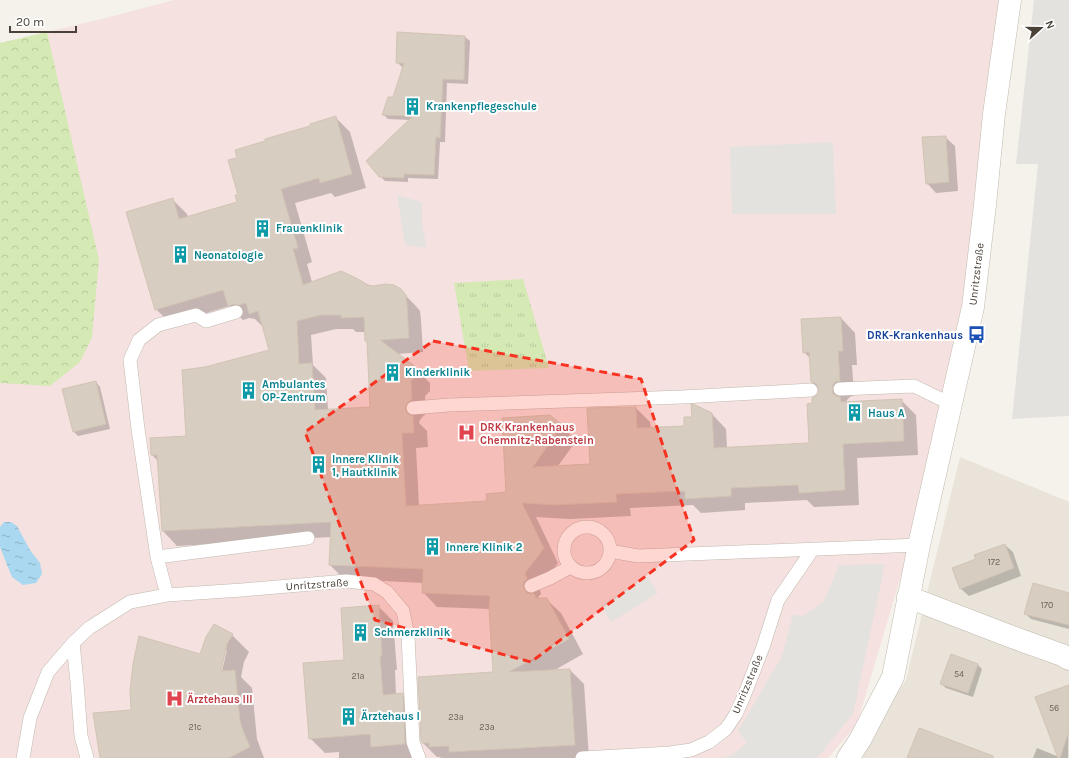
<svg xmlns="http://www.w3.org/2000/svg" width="1069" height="758" font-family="Karla,sans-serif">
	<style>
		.residential { fill: #e9e3d9 }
		.medical { fill: #f5e1df }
		.grass { fill: url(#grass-tufts) }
		.forest { fill: url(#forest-crowns) }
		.parking { fill: #e4e2df }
		.water { fill: url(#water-ripples) }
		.shadow { fill: #0003; fill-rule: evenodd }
		.building { fill: #d7cdc1; stroke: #d2c4b4; fill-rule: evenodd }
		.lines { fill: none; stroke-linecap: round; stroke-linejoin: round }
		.service-casing { stroke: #c1b9ae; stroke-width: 14 }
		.minor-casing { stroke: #c1b9ae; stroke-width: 23 }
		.tertiary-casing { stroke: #c1b9ae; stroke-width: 23 }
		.service { stroke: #fff; stroke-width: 13 }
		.minor { stroke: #fff; stroke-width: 22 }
		.tertiary { stroke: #fff; stroke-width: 22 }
		.marked { fill: #f83220; fill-opacity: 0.2; stroke: #f83220; stroke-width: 3; stroke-dasharray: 8 5; stroke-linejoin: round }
		.labels { text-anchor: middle; stroke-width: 4; stroke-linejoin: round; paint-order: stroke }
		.number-label { font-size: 9px; fill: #6d655b }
		.culture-label { font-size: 11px; font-weight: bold; fill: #0d838f; stroke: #fff; text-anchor: start }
		.street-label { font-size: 11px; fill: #4a4239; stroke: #fff }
		.transit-label { font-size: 11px; font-weight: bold; fill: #164399; stroke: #fff; text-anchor: end }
		.health-label { font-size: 11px; font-weight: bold; fill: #be3a42; stroke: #fff; text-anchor: start }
	</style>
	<defs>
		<pattern id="grass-tufts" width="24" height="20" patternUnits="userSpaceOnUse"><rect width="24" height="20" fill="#d5e9b5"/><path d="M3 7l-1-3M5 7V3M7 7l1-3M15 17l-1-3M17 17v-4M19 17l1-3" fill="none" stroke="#b8c99c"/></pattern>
		<pattern id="forest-crowns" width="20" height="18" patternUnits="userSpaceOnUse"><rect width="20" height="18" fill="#d5e9b5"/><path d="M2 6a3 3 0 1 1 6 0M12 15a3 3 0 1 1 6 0" fill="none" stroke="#b8c99c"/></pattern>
		<pattern id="water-ripples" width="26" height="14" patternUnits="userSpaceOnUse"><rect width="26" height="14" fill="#a9d8f0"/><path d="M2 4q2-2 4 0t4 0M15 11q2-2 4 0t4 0" fill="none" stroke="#8cb1c3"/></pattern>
	</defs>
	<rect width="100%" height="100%" fill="#f5f2eb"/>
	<!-- residential -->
	<path class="residential" d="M960,457L1069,502V758H853L906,680Z"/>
	<!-- medical -->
	<path class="medical" d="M174,0H1001L965,294L902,572L857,724L828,758H0V43L106,18Z"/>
	<!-- grass -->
	<path class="grass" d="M523,279L549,368L469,371L454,283Z"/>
	<!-- forest -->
	<path class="forest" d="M47,32L99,260L92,337L80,362L50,386L0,383V43Z"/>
	<!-- parking -->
	<path class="parking" d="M1034,0H1069V416L1012,419L1038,164H1016Z
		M833,142L836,214H732L730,147Z
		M397,195L422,202V225L427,248L405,245Z
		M885,564L853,714L817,758H723L732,755L747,743L738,731L782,656L793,615L803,616L824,601L839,565Z
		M648,577L658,593L611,622L600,605Z"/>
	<!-- water -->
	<path class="water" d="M4,522H11L17,526L30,550L40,563L42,574L36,583L23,585L12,577L7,565L0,547V527Z"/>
	<!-- shadow -->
	<path class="shadow" d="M398,33L465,37L470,41L468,84L447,83L445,142H440L438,179L408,178V182L385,181L380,176L411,120L388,119L383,114L394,98L403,67H402L397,62Z
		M335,117L350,132L366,188L335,197L331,193L295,203L312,262L307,264L312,282L367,286L400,290L415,305L420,311L421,320L423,352L397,354L415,368L430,383V391L425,396L426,414L423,416L420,420L419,423L427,431L428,447L416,448L419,506L488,502L507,493L549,416L562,426L576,441L558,466L591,465L636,408L650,422L651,429L685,427L712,414L726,429L727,448L810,444L813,404L819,394L820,390L812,382L811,359L804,352L841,318L855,333L857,365H852L854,395L850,397L847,400L846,403L901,400L916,415L918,455L857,458L859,505L814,507L807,500L745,503V510L701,513L693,505L630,508L631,516L570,519L536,517L558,563L547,578L539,587L541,594L539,596L537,599H546L561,613L583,654L553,671L570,670L584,684L589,758H441L440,757H437L423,743L494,673L490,609L437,607L423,592V583L344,579L330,565L331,537L177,546L163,531L159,462L152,455L187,437L205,368L271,351L263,327L255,319L249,318L243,320L229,306L171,324L156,309L172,199L187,214L188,218L239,203V158L311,126ZM336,329H353L356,332H366V341L368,342L371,408L328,410L326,378L313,365L311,335Z
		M945,137L955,146L958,191L936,193L927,183Z
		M96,382L100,387L110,429L78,436L74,432Z
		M1005,545L1013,552L1021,576L969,596L961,589L954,568L977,560Z
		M1069,594V629L1031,619L1025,613Z
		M378,606L393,621L397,670H395L396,695L402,694L417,709L420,758H339V752L325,753L310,738L345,660Z
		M232,635L249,652L244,662L241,677L252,688L257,739L264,758H102L132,711L201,655ZM227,649L221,676L219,675L225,652Z
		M977,664L982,669L973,697L946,688L941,683Z
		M1069,687L1068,758H1033L1037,748L1059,757Z"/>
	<!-- building -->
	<path class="building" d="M397,32L465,36L464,80L443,79L440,138L436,137L434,175L404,174V178L379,177L366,161L413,116L382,115L388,97H393L404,63H396Z
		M336,116L352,174L320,183L319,178L281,189L298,248L293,249L303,285L341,271L356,278L368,285L373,286L386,284L394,285L401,289L406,295L407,304L409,338L380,340L416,367V377L411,381L412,400L408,402L406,405L405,408L407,413L410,415L413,416L414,433H402L406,506L487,501L486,494L506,492L502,418L550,415L562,425L533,467L590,464L587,408L636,407L637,428L684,426V417H692L691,404H693L712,413L714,448L809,443L807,404L812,403V398L816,396L818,394L819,389L817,385L815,383L811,382L809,352L803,353L801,319L841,317L843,351H838L840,381L835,382L833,385L832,389L833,394L837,396L840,397L841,402L902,399L904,441L843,444L845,490L799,493L798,485L731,488V496L685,499V491L616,494L617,502L555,505L522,503L544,548L533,563L525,573L527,579L524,582L523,585L524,589L527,593L530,594L534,593L536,598H547L569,639L509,672L570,669L575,745L449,752V746L429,747V743H422L421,740L418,677L493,672L489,608L490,596L422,593L423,569L329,565L331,522L162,531L157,455H151L150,438L186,436L182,370L205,367L269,350L258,311L249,314L246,303L239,305L234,304L228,306L223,290L155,310L126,212L173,198L179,219L237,202L235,195H238L228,160L237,158L235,150L265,141V139L310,126V124ZM321,315H341V318L364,317L365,341H367L370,407L315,410L312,363L299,364L297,321Z
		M946,136L949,182L926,184L922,137Z
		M96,381L106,424L73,432L62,389Z
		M1005,544L1014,568L960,589L952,568L976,559L974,555Z
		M1033,583L1069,593V625L1024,614Z
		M379,605L382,656H380L383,695L403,693L405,744L371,747L370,734L309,739L303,663L344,660L341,608Z
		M214,624L233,634L227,644L221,671L235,670L240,721L244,733L250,747L229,758H100L93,713L131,710L130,691L133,664L139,636L200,654L206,637Z
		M951,654L978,664L968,693L940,684Z
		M1069,685V731L1060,758H1058L1035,697Z
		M919,728L993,756V758H907Z"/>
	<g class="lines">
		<defs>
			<path id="service" d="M840,389L914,386L951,404
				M413,408L449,405L682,397L811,390
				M564 550a23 23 0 1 1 46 0a23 23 0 1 1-46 0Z
				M610,551L638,556L919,545
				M157,557L308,538
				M531,586L550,578L570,567
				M167,595L242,590L346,581L374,584L387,592L403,611L408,636L413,742L419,758
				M73,643L77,682L81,736L87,758
				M23,758L30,718L48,672L73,643L89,628L130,602L167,595L157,557L138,429L130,360L139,340L158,325L196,315L206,321L236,312
				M582,758L670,753L691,750L709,742L726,729L736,714L744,696L763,647L778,600L813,549"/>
			<path id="minor" d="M908,597L1012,637L1062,655L1069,659"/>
			<path id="tertiary" d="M848,758L860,740L893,677L919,545L973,307L985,205L994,114L1010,0"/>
		</defs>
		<!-- service casing -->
		<use href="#service" class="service-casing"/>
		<!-- minor casing -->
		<use href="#minor" class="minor-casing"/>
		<!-- tertiary casing -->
		<use href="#tertiary" class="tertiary-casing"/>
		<!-- service -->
		<use href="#service" class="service"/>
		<!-- minor -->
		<use href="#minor" class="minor"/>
		<!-- tertiary -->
		<use href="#tertiary" class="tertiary"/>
	</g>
	<!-- marked area -->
	<path class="marked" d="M433,341L641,379L694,540L531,662L375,620L305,432Z"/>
	<!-- icons -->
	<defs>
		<symbol id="building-bare" viewBox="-9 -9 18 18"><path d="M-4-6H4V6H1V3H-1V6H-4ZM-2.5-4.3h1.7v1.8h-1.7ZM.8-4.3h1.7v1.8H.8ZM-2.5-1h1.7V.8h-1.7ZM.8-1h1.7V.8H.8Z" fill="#0f9aa8" stroke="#fff" stroke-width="2.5" paint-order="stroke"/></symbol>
		<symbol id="bus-bare" viewBox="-9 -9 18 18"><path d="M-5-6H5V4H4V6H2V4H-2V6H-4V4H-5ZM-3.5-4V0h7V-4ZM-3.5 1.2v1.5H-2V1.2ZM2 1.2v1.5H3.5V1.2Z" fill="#1a4fb4" stroke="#fff" stroke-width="2.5" paint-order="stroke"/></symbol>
		<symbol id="hospital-bare" viewBox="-9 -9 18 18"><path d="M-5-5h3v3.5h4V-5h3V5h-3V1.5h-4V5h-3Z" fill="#e0444e" stroke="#fff" stroke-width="2.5" paint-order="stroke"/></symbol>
	</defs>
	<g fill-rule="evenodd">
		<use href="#building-bare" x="400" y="94" width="25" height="25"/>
		<use href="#building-bare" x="250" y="216" width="25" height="25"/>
		<use href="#building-bare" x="168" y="242" width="25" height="25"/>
		<use href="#bus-bare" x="964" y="322" width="25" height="25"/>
		<use href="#building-bare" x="380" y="360" width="25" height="25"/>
		<use href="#building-bare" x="236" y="378" width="25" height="25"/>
		<use href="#building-bare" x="842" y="400" width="25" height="25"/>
		<use href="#hospital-bare" x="454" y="420" width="25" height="25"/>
		<use href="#building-bare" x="306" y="452" width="25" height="25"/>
		<use href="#building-bare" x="420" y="534" width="25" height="25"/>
		<use href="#building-bare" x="348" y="620" width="25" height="25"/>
		<use href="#hospital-bare" x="162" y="686" width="25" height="25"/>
		<use href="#building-bare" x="336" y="704" width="25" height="25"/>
	</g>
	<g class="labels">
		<!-- number labels -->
		<g class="number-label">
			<text x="994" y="565">172</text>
			<text x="1047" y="608">170</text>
			<text x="959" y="677">54</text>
			<text x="358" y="679">21a</text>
			<text x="1054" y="711">56</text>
			<text x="456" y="720">23a</text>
			<text x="195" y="730">21c</text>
			<text x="487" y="730">23a</text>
		</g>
		<!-- culture labels -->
		<g class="culture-label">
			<text x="426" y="110">Krankenpflegeschule</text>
			<text x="276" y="232">Frauenklinik</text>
			<text x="194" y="259">Neonatologie</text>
			<text x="405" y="376">Kinderklinik</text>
			<text x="262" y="388">Ambulantes<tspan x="262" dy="13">OP-Zentrum</tspan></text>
			<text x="868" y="417">Haus A</text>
			<text x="332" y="463">Innere Klinik<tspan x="332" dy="13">1, Hautklinik</tspan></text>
			<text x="446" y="551">Innere Klinik 2</text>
			<text x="374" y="636">Schmerzklinik</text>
			<text x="361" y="720">Ärztehaus I</text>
		</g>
		<!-- street labels -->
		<g class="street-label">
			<text transform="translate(976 274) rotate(-83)" y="4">Unritzstraße</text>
			<text transform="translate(317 584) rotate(-4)" y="4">Unritzstraße</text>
			<text transform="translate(747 684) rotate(-67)" y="4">Unritzstraße</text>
		</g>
		<!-- transit labels -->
		<g class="transit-label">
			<text x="963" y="339">DRK-Krankenhaus</text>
		</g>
		<!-- health labels -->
		<g class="health-label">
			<text x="480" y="431">DRK Krankenhaus<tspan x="480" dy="13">Chemnitz-Rabenstein</tspan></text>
			<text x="187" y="703">Ärztehaus III</text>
		</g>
	</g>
	<!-- north arrow -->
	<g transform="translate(1041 28) rotate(69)" stroke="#ffffff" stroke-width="3" paint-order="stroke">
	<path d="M0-3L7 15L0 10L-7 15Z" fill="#4a4239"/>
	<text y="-6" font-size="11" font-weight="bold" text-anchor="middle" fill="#4a4239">N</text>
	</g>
	<!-- scale -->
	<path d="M10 26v6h66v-6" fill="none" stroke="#4a4239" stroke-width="2"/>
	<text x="16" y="26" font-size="12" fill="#4a4239" stroke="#ffffff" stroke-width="3" paint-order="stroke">20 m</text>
</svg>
